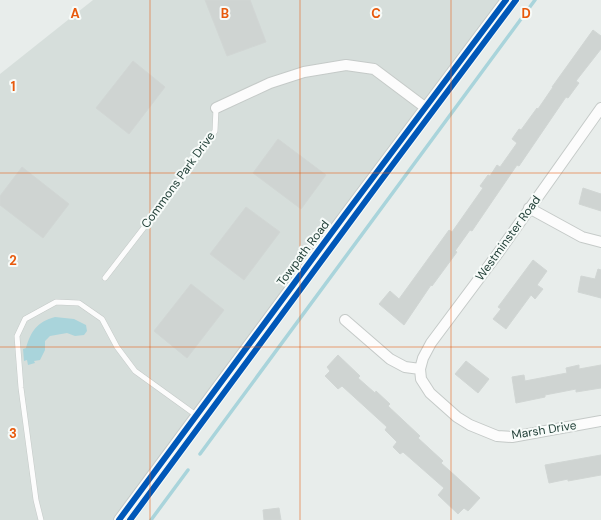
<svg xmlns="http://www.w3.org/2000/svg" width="601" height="520" font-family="'DM Sans',sans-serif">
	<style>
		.built { fill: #d6dedb }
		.water { fill: #a9d4db }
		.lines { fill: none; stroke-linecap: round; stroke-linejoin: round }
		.stream { stroke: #a9d4db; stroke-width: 3.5 }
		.building { fill: #cfd4d2; stroke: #d1d6d4 }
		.lane-casing { stroke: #c5cac8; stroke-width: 6 }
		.street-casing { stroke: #c5cac8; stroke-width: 12 }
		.lane { stroke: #fcfcfc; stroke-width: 5 }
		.street { stroke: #fcfcfc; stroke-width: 10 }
		.cycleway-casing { stroke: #f7fbf9; stroke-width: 8 }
		.cycleway { stroke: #0057b8; stroke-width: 6 }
		.grid { fill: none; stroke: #e8590c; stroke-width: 1; stroke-opacity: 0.55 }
		.labels { text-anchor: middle; stroke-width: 4; stroke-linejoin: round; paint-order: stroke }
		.street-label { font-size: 12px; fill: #24423a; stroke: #f7fbf9 }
		.grid-label { font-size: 13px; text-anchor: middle; font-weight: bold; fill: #e8590c; stroke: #f7fbf9; stroke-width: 4; stroke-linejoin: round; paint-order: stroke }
	</style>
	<rect width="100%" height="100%" fill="#e8edeb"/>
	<!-- built -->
	<path class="built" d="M93,0H506L119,520H0V74Z"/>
	<!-- water -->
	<path class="water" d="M55,317L74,319L86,325L87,331L84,335L75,336L67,333L50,336L45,341V350L40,360L34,361L35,363L28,365L27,360L24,361L23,349L26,348C31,331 37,322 55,317Z"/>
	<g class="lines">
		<!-- stream -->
		<path class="stream" d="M200,454L535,0
			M151,520L188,470"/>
	</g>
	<!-- building -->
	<path class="building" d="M205,0H250L266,42L227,56Z
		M593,30L601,36V49L576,81L579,83L568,98L566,97L519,166L517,165L472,231L470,230L455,251L457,252L432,286L431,285L404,325L379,304L390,291L399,299L449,230L452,232L483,188L480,186L488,175L490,176L497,165L500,167L517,143L512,139L519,129L521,130L537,108L538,109L553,87H552Z
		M133,61L165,87L129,134L96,108Z
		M278,139L326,175L301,209L253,173Z
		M22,167L69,204L43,238L0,205V196Z
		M583,188L601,194V211L579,204Z
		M246,207L280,232L244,280L210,254Z
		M533,260L547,271L537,285L543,289L535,299L531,295L506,329L493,319L501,309L498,307Z
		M598,269L601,270V298L578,292L581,276L595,279Z
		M191,284L224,310L187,358L154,331Z
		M338,355L360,376L358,378L375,393L376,391L390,404L388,406L420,436L418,438L443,461L441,463L480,498L468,511L464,508L458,514L438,495L444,488L403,452L400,454L393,447L397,442L385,430L387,427L342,386L338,389L325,376L330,371L327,367Z
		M466,361L489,379L478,393L455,374Z
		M579,365V369L601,365V388L576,392V389L545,395V397L516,403L512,377L524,375L525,381L567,373L566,368Z
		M601,455V475L568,481V479L549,483L545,465Z
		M279,508L281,520H264L263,510Z"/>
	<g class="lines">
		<defs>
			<path id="lane" d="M105,278L183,177L215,131L216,108
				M41,520L36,500L21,388L17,336L25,319L56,302L79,303L102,319L117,347L135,371L196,415"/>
			<path id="street" d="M216,108L270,83L304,72L346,65L374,69L426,108
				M601,108L496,256L431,343L423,358L420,369L421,379L430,393L457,417L470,425L497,436L512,437L601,421
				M529,208L582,237L601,242
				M345,320L390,359L405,367L420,369
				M119,520L344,216L506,0"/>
		</defs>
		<!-- lane casing -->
		<use href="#lane" class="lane-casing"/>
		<!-- street casing -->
		<use href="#street" class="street-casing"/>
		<!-- lane -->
		<use href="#lane" class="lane"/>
		<!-- street -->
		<use href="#street" class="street"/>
		<defs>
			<path id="cycleway" d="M119,520L344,216L506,0
				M130,520L379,183L516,0"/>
		</defs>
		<!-- cycleway casing -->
		<use href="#cycleway" class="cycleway-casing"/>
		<!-- cycleway -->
		<use href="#cycleway" class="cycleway"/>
	</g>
	<!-- grid -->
	<path class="grid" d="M150,0V520M300,0V520M451,0V520M0,173H601M0,347H601"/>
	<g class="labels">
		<!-- street labels -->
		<g class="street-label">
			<text transform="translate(178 180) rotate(-54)" y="4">Commons Park Drive</text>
			<text transform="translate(508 238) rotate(-54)" y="4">Westminster Road</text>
			<text transform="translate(303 253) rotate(-53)" y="4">Towpath Road</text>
			<text transform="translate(544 430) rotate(-9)" y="4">Marsh Drive</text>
		</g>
	</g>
	<g class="grid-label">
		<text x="75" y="18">A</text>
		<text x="225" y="18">B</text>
		<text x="376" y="18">C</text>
		<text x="526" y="18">D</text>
		<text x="13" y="91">1</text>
		<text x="13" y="265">2</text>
		<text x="13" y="438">3</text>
	</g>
</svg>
